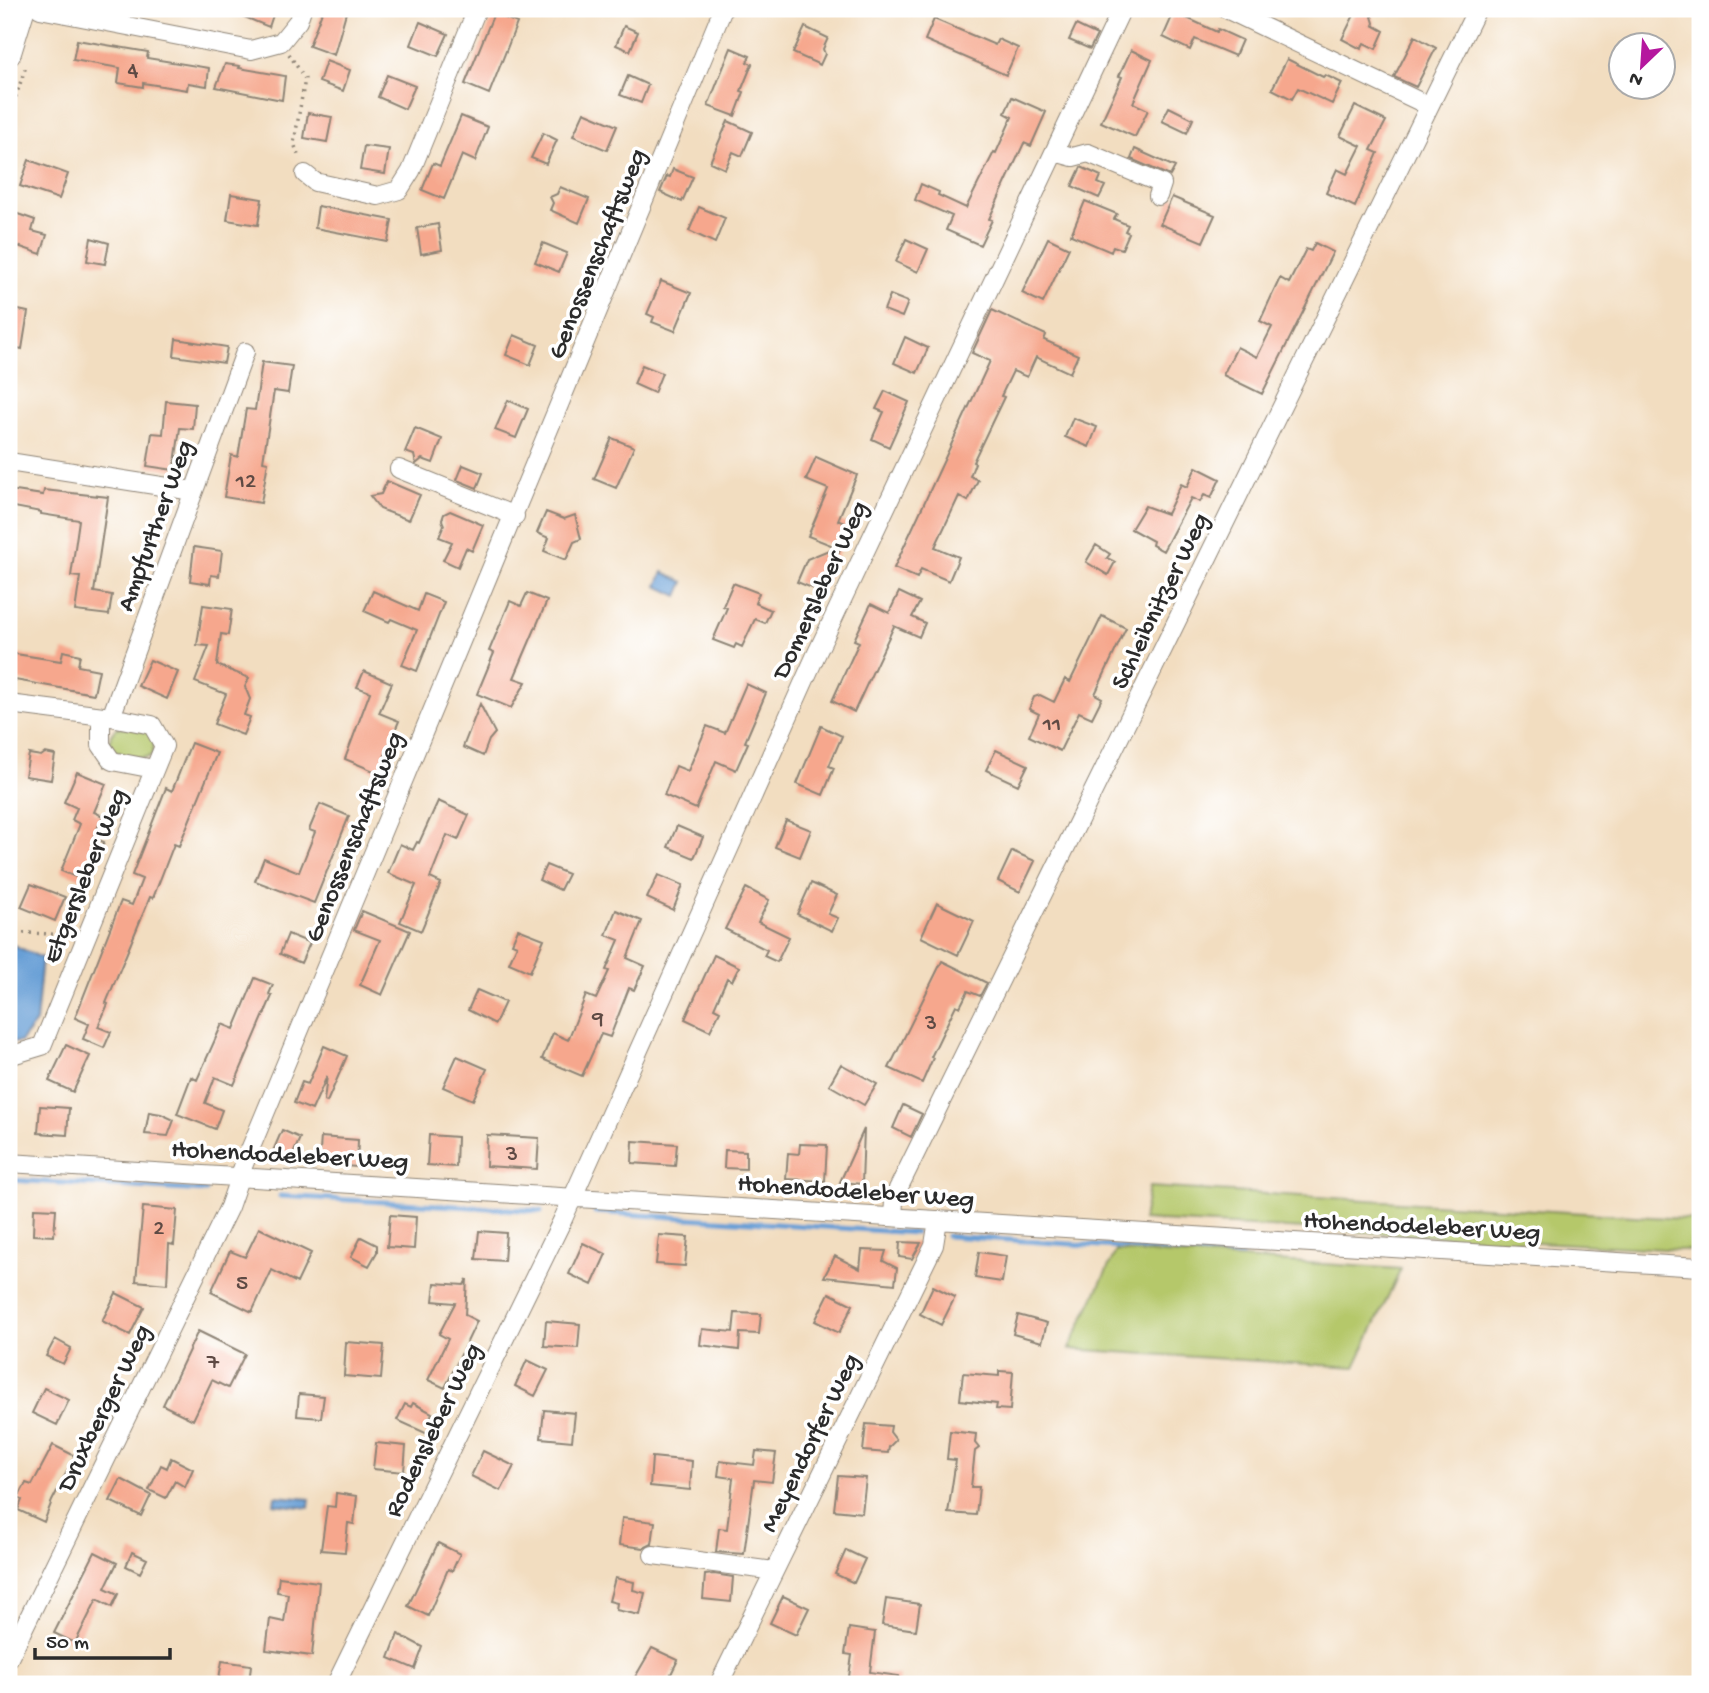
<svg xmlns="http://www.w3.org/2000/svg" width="1709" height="1693" font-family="'Gochi Hand',sans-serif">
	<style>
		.green { fill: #b5c86b; stroke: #707a4b; stroke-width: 2 }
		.water { fill: #689fd6; stroke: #4a6580; stroke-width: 2 }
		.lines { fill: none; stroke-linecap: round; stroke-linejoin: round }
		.stream { stroke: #689fd6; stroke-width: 5 }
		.building { fill: #f6a78d }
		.minor-casing { stroke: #8e8476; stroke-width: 20 }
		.major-casing { stroke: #8e8476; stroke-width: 25 }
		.path { stroke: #8e8476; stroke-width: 3.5; stroke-dasharray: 2 5; stroke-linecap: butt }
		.minor { stroke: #fff; stroke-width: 18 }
		.major { stroke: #fff; stroke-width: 23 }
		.labels { text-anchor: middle; stroke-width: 7; stroke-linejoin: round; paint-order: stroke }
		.number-label { font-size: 23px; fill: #5e4a44 }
		.street-label { font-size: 26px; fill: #2b2b2b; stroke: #fff }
	</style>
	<rect width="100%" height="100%" fill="#fff"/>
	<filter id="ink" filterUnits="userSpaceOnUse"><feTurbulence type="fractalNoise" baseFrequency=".0143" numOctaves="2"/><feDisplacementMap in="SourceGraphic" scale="14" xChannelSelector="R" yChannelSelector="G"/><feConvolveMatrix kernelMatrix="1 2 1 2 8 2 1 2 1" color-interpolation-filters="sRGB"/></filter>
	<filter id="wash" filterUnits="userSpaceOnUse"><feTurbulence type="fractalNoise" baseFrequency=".00686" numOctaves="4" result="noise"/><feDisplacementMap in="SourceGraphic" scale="28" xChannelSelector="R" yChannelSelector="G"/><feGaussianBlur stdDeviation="1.57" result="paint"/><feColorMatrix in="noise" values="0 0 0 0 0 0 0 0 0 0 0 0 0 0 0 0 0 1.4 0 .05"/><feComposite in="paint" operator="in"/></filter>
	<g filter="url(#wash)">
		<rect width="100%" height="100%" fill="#f2ddc0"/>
		<!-- green -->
		<path class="green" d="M129,727L150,733L154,739L153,755C140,762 122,755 109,748L111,735L116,728Z
			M1149,1187L1700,1220V1251L1143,1220Z
			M1116,1251L1401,1269L1355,1367L1069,1349Z"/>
		<!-- water -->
		<path class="water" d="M663,572L684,582L678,596L657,586Z
			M9,943L42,958L36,1022L20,1042L9,1043Z
			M275,1496L310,1499L309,1508L274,1504Z"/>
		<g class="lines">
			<!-- stream -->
			<path class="stream" d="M9,1180L206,1191
				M280,1196L541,1211
				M595,1212L915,1233
				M947,1236L1242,1255"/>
		</g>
		<g id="blocks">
			<!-- building -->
			<path class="building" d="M225,9H275L269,27Z
				M323,9H347L334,55L309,46Z
				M1370,10L1374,23L1373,25L1384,31L1376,49L1364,43L1361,49L1342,39L1356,11L1360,13Z
				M1174,12L1217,32L1218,29L1242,40L1235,56L1195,39L1190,50L1163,37Z
				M494,13L517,23L489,94L465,84Z
				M934,19L995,45L998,39L1018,48L1006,75L925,40Z
				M420,22L448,34L438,56L411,45Z
				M1076,25L1097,35L1090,49L1069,40Z
				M624,26L638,32L630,51L616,45Z
				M805,27L828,38L823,49L825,54L820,65L793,53Z
				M1415,36L1436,48L1416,87L1394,77Z
				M77,40L148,52L147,58L209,68L207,86L188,83L187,90L143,83V87L118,83L120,68L73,60Z
				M731,48L750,56L747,62L752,64L741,91L744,92L735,116L708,106Z
				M1131,50L1152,60L1133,103L1148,110L1135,137L1101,122L1122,77L1119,76Z
				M1287,59L1323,77L1325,75L1342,83L1332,104L1298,88L1292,99L1272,89Z
				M326,61L350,70L343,91L319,82Z
				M225,64L240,66L239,68L285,76L282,100L216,87Z
				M387,75L415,86L405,109L378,97Z
				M628,76L648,85L641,103L620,95Z
				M1012,97L1046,112L1031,146L1024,143L989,219L992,220L980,245L946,230L952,216L915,200L921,184L939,192L938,195L966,208L994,152L996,153L1012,117L1005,113Z
				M1355,106L1386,121L1371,150L1378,153L1355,207L1326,193L1337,169L1347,174L1361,146L1340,136Z
				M1169,107L1193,119L1187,133L1162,121Z
				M584,112L617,126L607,150L573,136Z
				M308,113L332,117L327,142L304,138Z
				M461,116L488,127L475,161L462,155L444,199L422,190L433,163L440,166Z
				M728,121L752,132L742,156L733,152L725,169L710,162Z
				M543,133L557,140L546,164L531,158Z
				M364,146L389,149L385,174L360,170Z
				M1135,149L1175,167L1170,176L1131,159Z
				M29,160L68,174L59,199L20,186Z
				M1081,167L1101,176L1098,183L1105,186L1099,198L1072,186Z
				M673,169L693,177L682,202L660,192L667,176L670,177Z
				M560,187L589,199L579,223L550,210L553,203L550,197L557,194Z
				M231,194L262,199L258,225L227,220Z
				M1172,197L1215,215L1203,242L1160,224Z
				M1085,201L1117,214L1114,219L1128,225L1125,231L1129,233L1122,249L1113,246L1111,252L1071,235Z
				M318,206L392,220L388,242L315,228Z
				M699,207L725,218L715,243L689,231Z
				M12,212L35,220L32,231L47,235L41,254L9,243V224Z
				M438,224L442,250L421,254L417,228Z
				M91,238L109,243L105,264L87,261Z
				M1048,238L1069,248L1043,303L1022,293Z
				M906,239L928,249L918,272L896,262Z
				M543,243L567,253L559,272L535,262Z
				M1315,243L1333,252L1262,394L1223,375L1237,347L1257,357L1272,327L1260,321L1280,278L1289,283L1306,249L1311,251Z
				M661,281L691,293L675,331L652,322L654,317L647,314Z
				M890,295L908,302L902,317L884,310Z
				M9,308L28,312L22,349L9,346Z
				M992,310L1046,335L1044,340L1078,355L1070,373L1036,357L1027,377L1013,371L1001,396L1004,397L973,462L975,463L970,476L978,480L968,501L959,496L935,547L959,557L949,581L921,569L917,578L894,568L990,361L972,353Z
				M514,335L538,345L530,365L506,355Z
				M905,337L928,348L917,373L894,363Z
				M176,339L227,347L224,363L174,356Z
				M262,362L292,366L288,393L274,391L263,461L268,462L261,503L224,497L231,455L238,457L246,409L255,410Z
				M642,365L662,373L654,393L634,384Z
				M885,391L909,402L889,447L872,439L884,412L876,409Z
				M508,400L528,409L516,438L495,430Z
				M166,401L195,404L193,429L180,428L174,470L147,466L152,433L163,434Z
				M1073,418L1097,427L1089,447L1065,437Z
				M415,428L442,439L433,463L422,459L416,464L414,455L405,452Z
				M612,438L634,447L616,488L594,479Z
				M816,457L857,475L838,520L850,525L822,592L797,582L807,559L836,547L808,536L828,489L806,480Z
				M463,465L483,473L477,488L457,480Z
				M1196,467L1220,479L1211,498L1204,495L1200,502L1191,498L1163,551L1152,545L1153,541L1131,529L1145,506L1167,514L1181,484L1187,487Z
				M387,481L420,495L409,520L380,509L370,496L381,494Z
				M9,490L43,495L44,490L108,497L94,592L112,595L109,615L75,611L80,577L71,576L79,520L41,514V512L9,506Z
				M450,511L483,525L472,551L466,548L458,567L443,560L452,542L439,537L444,525L442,520L444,514Z
				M546,512L564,519L575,515L581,539L574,542L566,560L544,551L549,538L537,533Z
				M1096,545L1110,554L1107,558L1115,562L1108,575L1086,562Z
				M194,547L222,551L219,576L211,575L210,584L190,581Z
				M733,583L759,593L755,603L771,610L765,623L755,619L742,647L736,644L734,648L713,640L727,608L723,606Z
				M373,591L418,611L424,594L444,602L417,671L402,665L417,630L391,619L389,622L364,611Z
				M899,592L920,602L912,617L925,623L919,637L894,626L854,712L832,701L859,642L854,640L871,604L889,613Z
				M527,593L547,601L514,678L526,682L511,708L477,694L494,653L489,651L510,601L521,606Z
				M203,605L232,609L228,635L221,634L217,665L249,678L245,687L250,699L244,715L250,717L243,735L214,724L226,694L195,682L209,646L197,645Z
				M1102,616L1126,628L1095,694L1102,698L1092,718L1079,712L1060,751L1029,736L1039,714L1029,709L1034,697L1040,695L1054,702L1065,679L1070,682Z
				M63,651L80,655L78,666L99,670L94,694L9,679V653L61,661Z
				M150,660L178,672L167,699L138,686Z
				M364,671L392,683L379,713L399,721L384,758L389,760L383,775L345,759L370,692L357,687Z
				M746,684L766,693L745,742L748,743L736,770L716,761L696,809L664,795L676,766L688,771L707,726L725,733Z
				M480,704L495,733L489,740L483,756L463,747Z
				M821,726L842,736L829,766L834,768L823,795L797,784Z
				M191,743L217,753L179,846L174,844L153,898L150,897L106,1003L108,1004L98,1027L111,1032L104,1048L83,1039L89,1024L75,1018L121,901L132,905L142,879L132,875L166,788L172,791Z
				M996,750L1028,765L1018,785L986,770Z
				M45,753L55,755L51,780L25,776L29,754L41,756Z
				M77,772L106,784L94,812L103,816L93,838L104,842L88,882L61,871L80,824L72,820L77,808L64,802Z
				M438,801L469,815L458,840L447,835L430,878L441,883L421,931L400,922L416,885L388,873L400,844L413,850L417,842L419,843Z
				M320,804L349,816L314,903L255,881L264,858L299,872L315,832L309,830Z
				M786,820L811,830L800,857L775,847Z
				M677,826L703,837L694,858L668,847Z
				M1012,851L1035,861L1020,892L998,881Z
				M546,865L568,874L560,890L539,880Z
				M658,875L683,885L673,910L647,898Z
				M811,883L837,895L828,914L838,918L832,931L797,914Z
				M31,884L65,897L55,921L21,907Z
				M746,888L769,900L758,922L789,937L777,962L764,956L767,950L725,929Z
				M937,903L974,921L958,955L921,937Z
				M616,910L642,921L627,958L645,966L634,990L629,988L610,1037L601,1034L582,1076L542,1059L553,1033L568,1040L586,995L596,999L609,971L606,970L619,940L606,935Z
				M362,911L410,931L382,995L360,985L380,940L354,930Z
				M518,929L544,939L530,972L509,963L517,945L512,943Z
				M288,934L310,943L301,963L280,954Z
				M714,955L739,967L732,981L727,978L714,1008L720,1011L710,1031L685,1019Z
				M942,961L987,983L980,996L968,991L960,1007L956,1005L931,1057L933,1058L922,1083L889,1068Z
				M255,978L273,985L269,994L272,996L234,1085L215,1077L205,1103L222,1110L215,1129L177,1114L191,1077L197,1080L222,1024L234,1029Z
				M477,990L505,1002L495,1024L468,1010Z
				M66,1045L90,1056L73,1092L49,1081Z
				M324,1046L347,1056L327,1102L324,1101L327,1076L312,1110L294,1103L302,1082L308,1084Z
				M457,1056L487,1069L473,1100L443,1087Z
				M841,1064L877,1084L864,1105L829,1085Z
				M903,1105L922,1114L911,1137L893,1128Z
				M40,1106L69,1108L67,1135L38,1133Z
				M149,1112L161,1114L174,1120L168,1136L145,1134Z
				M864,1129L862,1184L840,1182Z
				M282,1130L300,1138L291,1159L273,1151Z
				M429,1135L457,1137L456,1167L427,1165Z
				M487,1135L539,1138L537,1169L486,1166Z
				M321,1137L358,1140L357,1167L319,1164Z
				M633,1141L677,1144L675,1166L632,1163Z
				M800,1144L827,1145L825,1181L786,1179L788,1153L799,1154Z
				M725,1150L746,1151V1169L724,1168Z
				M143,1207L177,1210L174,1245L169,1244L167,1284L136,1281Z
				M34,1208L56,1209L54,1236L33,1235Z
				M390,1215L416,1217L414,1249L387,1247Z
				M259,1228L311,1253L297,1283L272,1270L252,1312L211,1292L230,1251L245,1257Z
				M479,1231L506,1233L504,1261L476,1259Z
				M659,1235L688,1237L685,1266L656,1264Z
				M361,1237L377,1245V1252L369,1266L351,1257Z
				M900,1242L921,1243L912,1259L899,1257Z
				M583,1243L606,1254L592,1285L569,1274Z
				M862,1250L886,1251L883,1261L897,1268L895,1284L824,1277L835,1256L860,1269Z
				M979,1252L1006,1256L1002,1282L975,1278Z
				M467,1279L465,1315L477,1321L445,1388L428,1380L448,1339L439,1334L455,1303L433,1301L435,1283L464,1285Z
				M933,1286L955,1297L941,1325L920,1314Z
				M116,1293L144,1307L130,1335L102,1321Z
				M829,1293L853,1305L839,1333L815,1321Z
				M735,1313L761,1314L759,1334L740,1333L739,1350L700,1345L702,1329L733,1332Z
				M1018,1315L1047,1323L1042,1342L1013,1334Z
				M546,1321L580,1324L578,1348L544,1346Z
				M198,1331L245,1354L228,1388L212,1380L193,1420L163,1405Z
				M55,1339L71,1348L63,1364L46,1356Z
				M346,1342L384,1345L381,1379L344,1376Z
				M527,1360L548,1370L535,1396L515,1386Z
				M999,1371L1013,1372L1010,1410L996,1409L997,1404L960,1400L963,1373L999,1376Z
				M44,1388L69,1400L57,1425L32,1413Z
				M299,1394L324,1396L321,1418L297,1416Z
				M413,1403L432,1413L428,1423L432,1436L397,1420L405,1404L411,1407Z
				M544,1410L575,1413L572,1441L541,1438Z
				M866,1424L891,1426L890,1432L896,1440L889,1447L888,1453L863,1451Z
				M950,1431L976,1434L975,1443L979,1448L975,1451L971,1487H979L976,1515L948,1513L956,1460L947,1459Z
				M376,1443L406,1446L404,1472L373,1469Z
				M53,1445L75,1456L52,1501L44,1522L18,1510L22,1500L18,1498L26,1483L32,1485Z
				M483,1451L514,1466L501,1491L471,1476Z
				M756,1451L776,1453L772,1482L754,1480L744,1554L716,1552L719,1528L727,1529L733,1478L718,1476L720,1461L754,1465Z
				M652,1457L692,1461L690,1490L650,1486Z
				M171,1458L193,1469L185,1487L175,1481L166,1498L149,1490L161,1465L167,1468Z
				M838,1476L866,1478L862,1513L834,1510Z
				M121,1479L151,1495L141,1516L110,1501Z
				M336,1493L357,1496L354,1524L348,1523L345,1552L321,1550L327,1506L335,1507Z
				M622,1518L655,1522L652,1544L644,1548L619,1545Z
				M438,1543L460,1554L452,1571L448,1569L428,1616L408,1606Z
				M846,1550L865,1559L854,1583L835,1574Z
				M95,1552L117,1563L105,1588L118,1594L112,1607L97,1599L75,1643L54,1633Z
				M132,1552L147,1559L140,1573L126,1566Z
				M714,1574L733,1577L731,1602L703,1599L705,1575Z
				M279,1577L319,1582L312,1656L266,1650L270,1619L284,1622L288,1594L277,1592Z
				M615,1578L634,1582L633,1590L645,1593L640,1615L616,1610L617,1603L609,1601Z
				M783,1596L809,1608L796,1635L770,1623Z
				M886,1599L920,1604L916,1630L882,1625Z
				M849,1628L875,1632L870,1672L899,1676L898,1684H848L852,1655L845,1654Z
				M398,1634L423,1647L415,1669L389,1658Z
				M652,1648L678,1660L666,1684H631Z
				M222,1661L251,1665L249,1684H218Z"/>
		</g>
	</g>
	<g filter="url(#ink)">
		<use href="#blocks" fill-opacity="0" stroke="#8e8476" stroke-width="2"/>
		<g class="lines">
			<defs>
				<path id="minor" d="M40,9L251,50L281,42L298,21L302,9
					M1226,9L1429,106
					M1055,152L1073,157L1088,153L1162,184L1158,196
					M305,174L315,182L378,196L399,190L411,171L477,9
					M9,462L193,491
					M399,469L515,516
					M9,704L111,717L152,725L164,746L42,1046L9,1056
					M101,716V745L112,761L154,769
					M111,717L245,352
					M9,1163L1700,1267
					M893,1217L894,1201L898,1189L1477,9
					M653,1555L774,1571
					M9,1658L229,1207L244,1164C404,779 565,394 723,9
					M336,1684L563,1219L815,657L1119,15V9
					M719,1684L934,1245L938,1220"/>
				<path id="major" d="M9,54L23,9"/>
			</defs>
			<!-- minor casing -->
			<use href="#minor" class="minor-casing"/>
			<!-- major casing -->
			<use href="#major" class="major-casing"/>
			<!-- path -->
			<path class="path" d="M289,54L305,79L294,143L299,158
				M9,117L26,66
				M9,932L70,935"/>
			<!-- minor -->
			<use href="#minor" class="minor"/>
			<!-- major -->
			<use href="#major" class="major"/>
		</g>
	</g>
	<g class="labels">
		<!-- number labels -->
		<g class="number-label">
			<text x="133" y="76">4</text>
			<text x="246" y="487">12</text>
			<text x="1052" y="730">11</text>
			<text x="598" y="1024">9</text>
			<text x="931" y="1029">3</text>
			<text x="512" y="1160">3</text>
			<text x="159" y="1234">2</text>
			<text x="242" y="1289">5</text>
			<text x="213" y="1368">7</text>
		</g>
		<!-- street labels -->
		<g class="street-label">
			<text transform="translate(595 253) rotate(-68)" y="9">Genossenschaftsweg</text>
			<text transform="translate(153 525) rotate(-70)" y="9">Ampfurther Weg</text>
			<text transform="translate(818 589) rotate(-65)" y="9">Domersleber Weg</text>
			<text transform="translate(1158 600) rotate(-64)" y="9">Schleibnitzer Weg</text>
			<text transform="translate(352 836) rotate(-68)" y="9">Genossenschaftsweg</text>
			<text transform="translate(83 875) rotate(-68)" y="9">Etgersleber Weg</text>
			<text transform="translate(290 1153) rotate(3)" y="9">Hohendodeleber Weg</text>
			<text transform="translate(856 1189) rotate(4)" y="9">Hohendodeleber Weg</text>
			<text transform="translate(1422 1224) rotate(3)" y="9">Hohendodeleber Weg</text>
			<text transform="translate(102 1407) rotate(-64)" y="9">Druxberger Weg</text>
			<text transform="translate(431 1429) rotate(-64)" y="9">Rodensleber Weg</text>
			<text transform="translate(808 1442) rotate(-64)" y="9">Meyendorfer Weg</text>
		</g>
	</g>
	<!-- margin -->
	<rect width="1709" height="1693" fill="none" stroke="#fff" stroke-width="35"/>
	<!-- north arrow -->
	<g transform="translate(1642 66) rotate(205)"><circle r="33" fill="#ffffff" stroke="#aaaaaa" stroke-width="2"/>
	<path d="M0-5L12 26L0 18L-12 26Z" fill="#b5179e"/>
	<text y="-10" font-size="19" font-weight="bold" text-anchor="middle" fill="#2b2b2b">N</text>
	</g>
	<!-- scale -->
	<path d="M35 1648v10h135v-10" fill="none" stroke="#2b2b2b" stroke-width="3.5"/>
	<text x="46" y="1648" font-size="21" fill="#2b2b2b" stroke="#ffffff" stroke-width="5" paint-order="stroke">50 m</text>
</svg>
